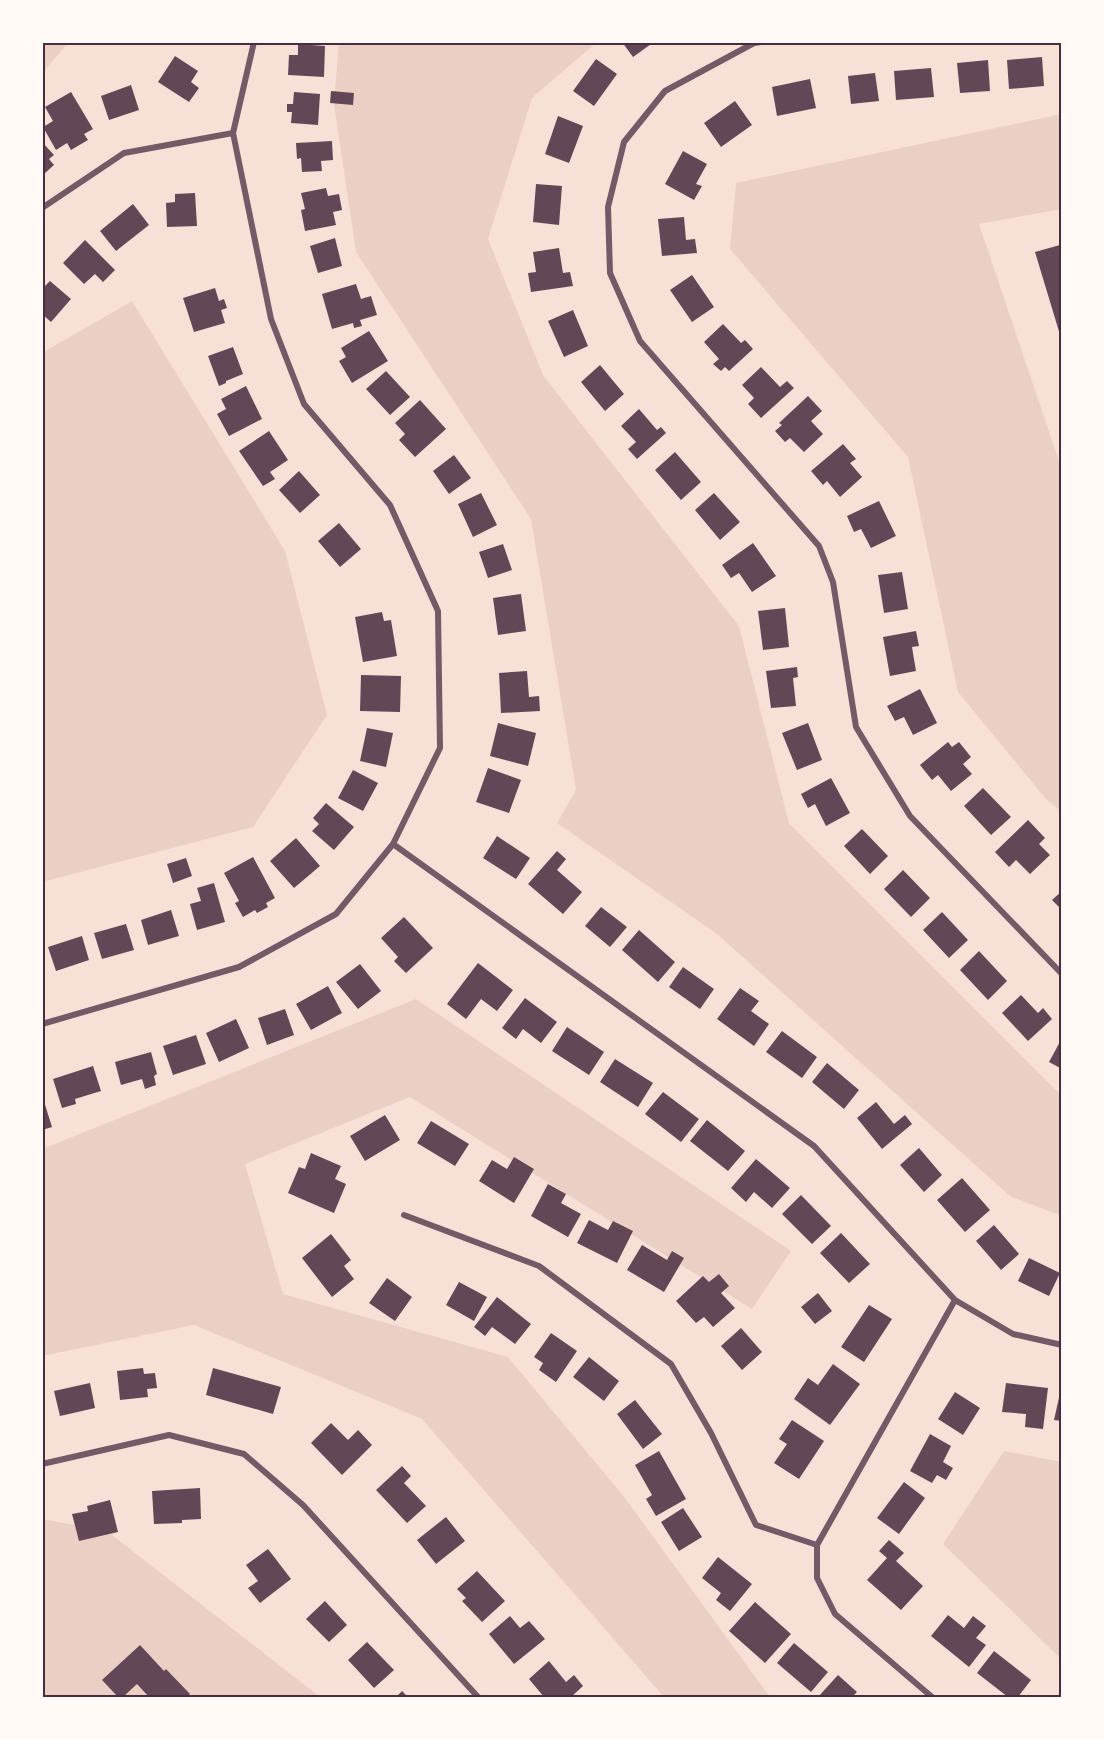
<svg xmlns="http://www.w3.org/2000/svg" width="1104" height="1739" font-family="'Nunito Sans',sans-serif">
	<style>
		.green { fill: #ebcfc5 }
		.building { fill: #644757 }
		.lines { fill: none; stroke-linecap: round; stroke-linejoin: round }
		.minor { stroke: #755966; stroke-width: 6 }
		.neatline { fill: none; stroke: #4a2c40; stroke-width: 2 }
	</style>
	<rect width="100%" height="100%" fill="#f7e1d7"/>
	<!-- green -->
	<path class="green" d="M42,42H69L42,73Z
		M339,42H597L532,98L488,239L543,375L739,626L789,823L1062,1096V1216L1011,1197L717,934L557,823L576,790L531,519L356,252L334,104Z
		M1062,114V209L979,224L1062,470V812L1046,799L958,692L908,457L730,249L736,183Z
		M132,301L285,551L327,715L253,827L42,882V353Z
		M416,999L791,1251L752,1309L410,1097L245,1164L283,1294L508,1357L625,1498L770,1697H664L422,1419L194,1325L42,1356V1149Z
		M1004,1451L1062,1462V1660L943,1544Z
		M42,1519L107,1531L320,1697H42Z"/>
	<!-- building -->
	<path class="building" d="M622,42H654L633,57Z
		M298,44L325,46L324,77L288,75L289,55H298Z
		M175,56L198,71L191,82L199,88L189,102L158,82Z
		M1042,57L1044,86L1009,89L1007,60Z
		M596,59L617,74L594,106L573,91Z
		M988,60L990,91L960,93L957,63Z
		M931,68L934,97L896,100L894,71Z
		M875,73L879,101L851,104L848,76Z
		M810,79L816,108L777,116L772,87Z
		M131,85L139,110L109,120L101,96Z
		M331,91L354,93L353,105L330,103Z
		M71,92L93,129L84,134L88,140L71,150L67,143L56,150L43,127L53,121L45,107Z
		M294,92L320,94L318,125L291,123L292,112H287V104H293Z
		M735,101L752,125L721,147L704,123Z
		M558,116L583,126L569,163L545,154Z
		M332,141L333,160L321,161L322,171L302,172L301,158L297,159L296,143Z
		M42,142L54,155L49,159L54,165L44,174L42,171Z
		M683,151L707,164L696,184L702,186L694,200L665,184Z
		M536,184L562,186L559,225L533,222Z
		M326,188L328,196L339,194L342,210L333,212L336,225L305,231L301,210L305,209L301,193Z
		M195,193L197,226L167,227L166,203L175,202V194Z
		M133,204L149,225L116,251L100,231Z
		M684,217L686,240L695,239L697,253L662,256L658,219Z
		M335,238L342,266L318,273L310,246Z
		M85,240L115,270L103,282L95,274L84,284L63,263Z
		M1060,245L1062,251L1061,338L1035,252Z
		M559,248L563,273L570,272L573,286L531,292L528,273L536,272L533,252Z
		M692,275L714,307L692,322L670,290Z
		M50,281L71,299L51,322L42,314V289Z
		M356,284L361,299L371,296L377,315L360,320L362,326L354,328L353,323L332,329L322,294Z
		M215,288L219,301L224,299L227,308L221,310L225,323L194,332L183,298Z
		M573,310L588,346L564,357L548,321Z
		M723,324L741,343L745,340L753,349L729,371L725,367L721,371L713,364L719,359L704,342Z
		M369,331L388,361L352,383L339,361L346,357L341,348Z
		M233,347L243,374L226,381V383L219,386L208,356Z
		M600,365L624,394L605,411L581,382Z
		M761,367L780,387L787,381L794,388L761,418L748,404L754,398L742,385Z
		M386,371L410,397L390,415L366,389Z
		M246,386L262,419L229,436L217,414L226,409L221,399Z
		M808,396L822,411L811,421L823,434L804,452L790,438L785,442L775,431L782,425L779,423Z
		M420,400L446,429L415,457L399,440L405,434L395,423Z
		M639,409L657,430L661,427L666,433L637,459L628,449L636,442L621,426Z
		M269,431L288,460L270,472L275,479L263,486L239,451Z
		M843,444L856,459L850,463L862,477L840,497L827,481L823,485L811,471Z
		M675,452L701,482L681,500L655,470Z
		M454,455L471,478L449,494L433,471Z
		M299,471L320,495L300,513L279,490Z
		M481,493L497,525L473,537L458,504Z
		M714,493L740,522L720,540L695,510Z
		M879,501L896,536L871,548L861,529L854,532L847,516Z
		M339,523L361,549L340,567L318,541Z
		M753,543L776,576L752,592L739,573L731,578L722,565Z
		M503,544L512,570L488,578L479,552Z
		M902,572L908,609L884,613L878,575Z
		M521,594L526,631L498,635L493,598Z
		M785,608L789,647L763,650L758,611Z
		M382,612L384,621L391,620L397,656L363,662L355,617Z
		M916,631L919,646L912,647L916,671L890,676L883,637Z
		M797,667L798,677L793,678L796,706L771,708L766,671Z
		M527,671L529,697L539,696L540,711L501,713L499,673Z
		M361,675L401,676L400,712L360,711Z
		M920,689L937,723L913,735L904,717L895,721L887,706Z
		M498,723L536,733L528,766L490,756Z
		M808,723L822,760L797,770L782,733Z
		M367,728L393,733L386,767L360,761Z
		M948,742L952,747L959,742L971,757L963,764L972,774L951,791L938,775L932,780L920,765Z
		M488,768L521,780L509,813L476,802Z
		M353,770L378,783L363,811L338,798Z
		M831,778L850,813L826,826L815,804L808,808L801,794Z
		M983,788L1011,817L991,835L964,806Z
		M326,803L354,827L334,850L312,831L319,824L313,818Z
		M1028,820L1045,838L1039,844L1050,855L1030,874L1016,860L1009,867L995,852Z
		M862,829L888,856L870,874L844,846Z
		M497,836L530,858L516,879L483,858Z
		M296,838L320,866L294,888L270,861Z
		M557,851L566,859L557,870L582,892L563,914L528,884Z
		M253,857L275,898L266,903L268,907L257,913L255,910L243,917L235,903L239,901L224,873Z
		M186,858L192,876L173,883L167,864Z
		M903,870L930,898L911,917L884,889Z
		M214,883L225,922L197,930L190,904L201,901L197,888Z
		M1062,891V910L1052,900Z
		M601,907L627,927L610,947L585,926Z
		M171,910L179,936L148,945L141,920Z
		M942,912L968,940L949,958L923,930Z
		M404,917L433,948L406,973L394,961L398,957L381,938Z
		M126,924L134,950L102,959L94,933Z
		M639,930L675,962L658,982L622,950Z
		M82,936L89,960L56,971L48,947Z
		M979,951L1007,981L988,1000L960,970Z
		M478,963L513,990L497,1011L481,999L466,1019L447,1004Z
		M360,964L381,991L358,1009L336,982Z
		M683,967L714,989L700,1009L669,987Z
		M328,986L342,1013L311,1030L296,1004Z
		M740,988L759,1001L751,1011L769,1024L754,1046L717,1019Z
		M1021,995L1038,1013L1043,1008L1052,1019L1028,1041L1002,1013Z
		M525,998L557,1022L541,1043L523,1029L516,1039L502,1028Z
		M285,1009L294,1035L267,1045L258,1018Z
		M236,1019L249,1048L219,1062L206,1033Z
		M567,1027L604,1052L589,1075L552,1051Z
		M782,1031L817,1057L802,1078L766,1052Z
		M196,1035L206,1064L173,1075L163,1046Z
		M1062,1038V1069L1049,1062Z
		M151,1052L157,1074L154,1076L156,1085L145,1089L142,1079L121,1085L115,1062Z
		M615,1059L653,1083L638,1107L600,1082Z
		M827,1063L859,1090L844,1109L812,1082Z
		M93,1066L101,1091L75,1099L76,1104L62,1108L53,1079Z
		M663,1092L699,1119L681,1142L645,1114Z
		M42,1095L52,1127L42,1130Z
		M876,1102L894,1124L905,1115L912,1124L882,1149L857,1118Z
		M385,1115L400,1140L365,1161L350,1136Z
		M707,1120L745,1151L728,1171L690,1141Z
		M431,1121L469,1144L455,1166L417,1143Z
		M919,1148L942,1175L924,1192L900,1165Z
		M311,1153L341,1166L335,1179L346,1184L334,1213L288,1193L299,1167L305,1169Z
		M514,1157L534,1169L514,1203L479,1181L492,1160L507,1169Z
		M756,1159L790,1188L772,1208L754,1192L746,1202L731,1188Z
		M962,1178L990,1210L965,1232L937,1200Z
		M548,1184L566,1194L561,1203L581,1214L568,1237L531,1216Z
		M801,1195L831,1226L812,1244L782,1214Z
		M589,1220L608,1230L613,1221L633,1231L617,1263L577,1243Z
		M994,1225L1019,1254L1001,1270L976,1241Z
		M841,1233L870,1264L849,1283L820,1253Z
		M331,1234L351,1260L344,1266L354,1279L332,1297L302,1258Z
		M642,1245L667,1260L672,1251L684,1258L664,1292L627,1270Z
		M1029,1258L1060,1273L1049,1296L1018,1281Z
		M719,1274L729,1286L721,1293L735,1308L713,1327L704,1317L696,1323L676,1301L703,1276L709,1282Z
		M387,1278L412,1297L395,1321L369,1303Z
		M459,1282L487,1297L474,1321L446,1305Z
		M818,1293L832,1311L815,1324L801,1307Z
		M497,1297L531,1324L515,1344L492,1327L485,1336L474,1327Z
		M869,1305L892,1319L864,1362L841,1347Z
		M741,1328L762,1352L742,1370L721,1346Z
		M551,1333L577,1351L556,1382L539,1370L543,1363L534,1357Z
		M589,1357L619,1381L604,1401L573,1377Z
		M833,1364L860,1384L830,1425L794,1399L808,1378L818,1385Z
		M143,1368L144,1374L155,1373L157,1388L147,1389L148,1397L120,1400L117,1371Z
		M213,1368L281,1387L273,1414L206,1395Z
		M90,1383L95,1408L60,1416L54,1391Z
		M1006,1383L1048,1388L1043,1429L1025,1427L1026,1414L1002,1412Z
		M955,1392L980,1408L963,1435L938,1419Z
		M1060,1393H1062V1421L1054,1420Z
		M635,1400L662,1434L643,1449L617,1414Z
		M792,1420L824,1441L799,1479L774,1463L787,1444L779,1439Z
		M331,1423L348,1440L358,1430L372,1445L342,1475L311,1443Z
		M930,1434L951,1446L943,1462L953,1468L946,1480L937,1475L932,1483L910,1471Z
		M659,1451L686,1499L656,1516L646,1499L652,1495L635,1465Z
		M402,1466L411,1476L404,1483L426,1506L407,1523L376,1490Z
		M904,1482L925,1498L899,1534L877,1518Z
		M200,1488L201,1519L182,1520V1523L154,1524L152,1491Z
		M110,1500L118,1532L79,1541L72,1514L88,1511L87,1506Z
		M683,1508L702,1537L679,1551L661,1522Z
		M446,1517L465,1541L436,1564L417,1540Z
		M889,1540L904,1553L896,1561L923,1586L901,1610L867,1580L887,1558L879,1551Z
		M268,1549L291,1579L260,1603L248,1588L258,1581L246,1565Z
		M718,1557L752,1584L730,1611L716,1600L721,1593L702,1578Z
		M477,1571L505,1601L482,1622L462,1601L466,1598L457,1589Z
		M325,1601L347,1625L329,1642L306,1619Z
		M755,1602L791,1634L765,1663L729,1631Z
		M948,1615L964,1628L973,1616L986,1626L976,1638L986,1645L969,1667L931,1636Z
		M510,1616L520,1628L529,1621L545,1639L514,1664L489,1634Z
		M367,1642L394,1670L374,1688L348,1660Z
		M794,1643L828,1672L811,1692L777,1663Z
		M140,1645L164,1671L166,1669L190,1694L187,1697H149L137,1684L123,1697H118L102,1680Z
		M994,1651L1031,1680L1018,1697H1008L977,1673Z
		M549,1661L566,1682L574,1675L583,1686L571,1697H544L529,1679Z
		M838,1675L857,1692L854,1695L856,1697H818Z
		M402,1691L408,1697H396Z"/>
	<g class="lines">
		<!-- minor -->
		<path class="minor" d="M761,42L754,43L665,91L624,142L608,207L610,273L640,341L819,546L833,582L856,727L910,816L1062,974
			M42,208L124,153L233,133
			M393,844L814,1146L955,1300L1013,1334L1062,1345
			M42,1024L239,967L336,914L393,844L440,748L438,611L390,505L304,404L271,319L233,133L254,42
			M404,1215L539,1266L671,1364L711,1433L756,1525L817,1545
			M42,1464L169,1435L244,1454L303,1505L478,1697
			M932,1697L835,1614L817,1578V1545L955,1300"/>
	</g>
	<!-- border -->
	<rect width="1104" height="1739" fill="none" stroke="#fffaf5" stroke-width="87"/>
	<rect x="44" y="44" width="1016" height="1652" class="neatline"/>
</svg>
